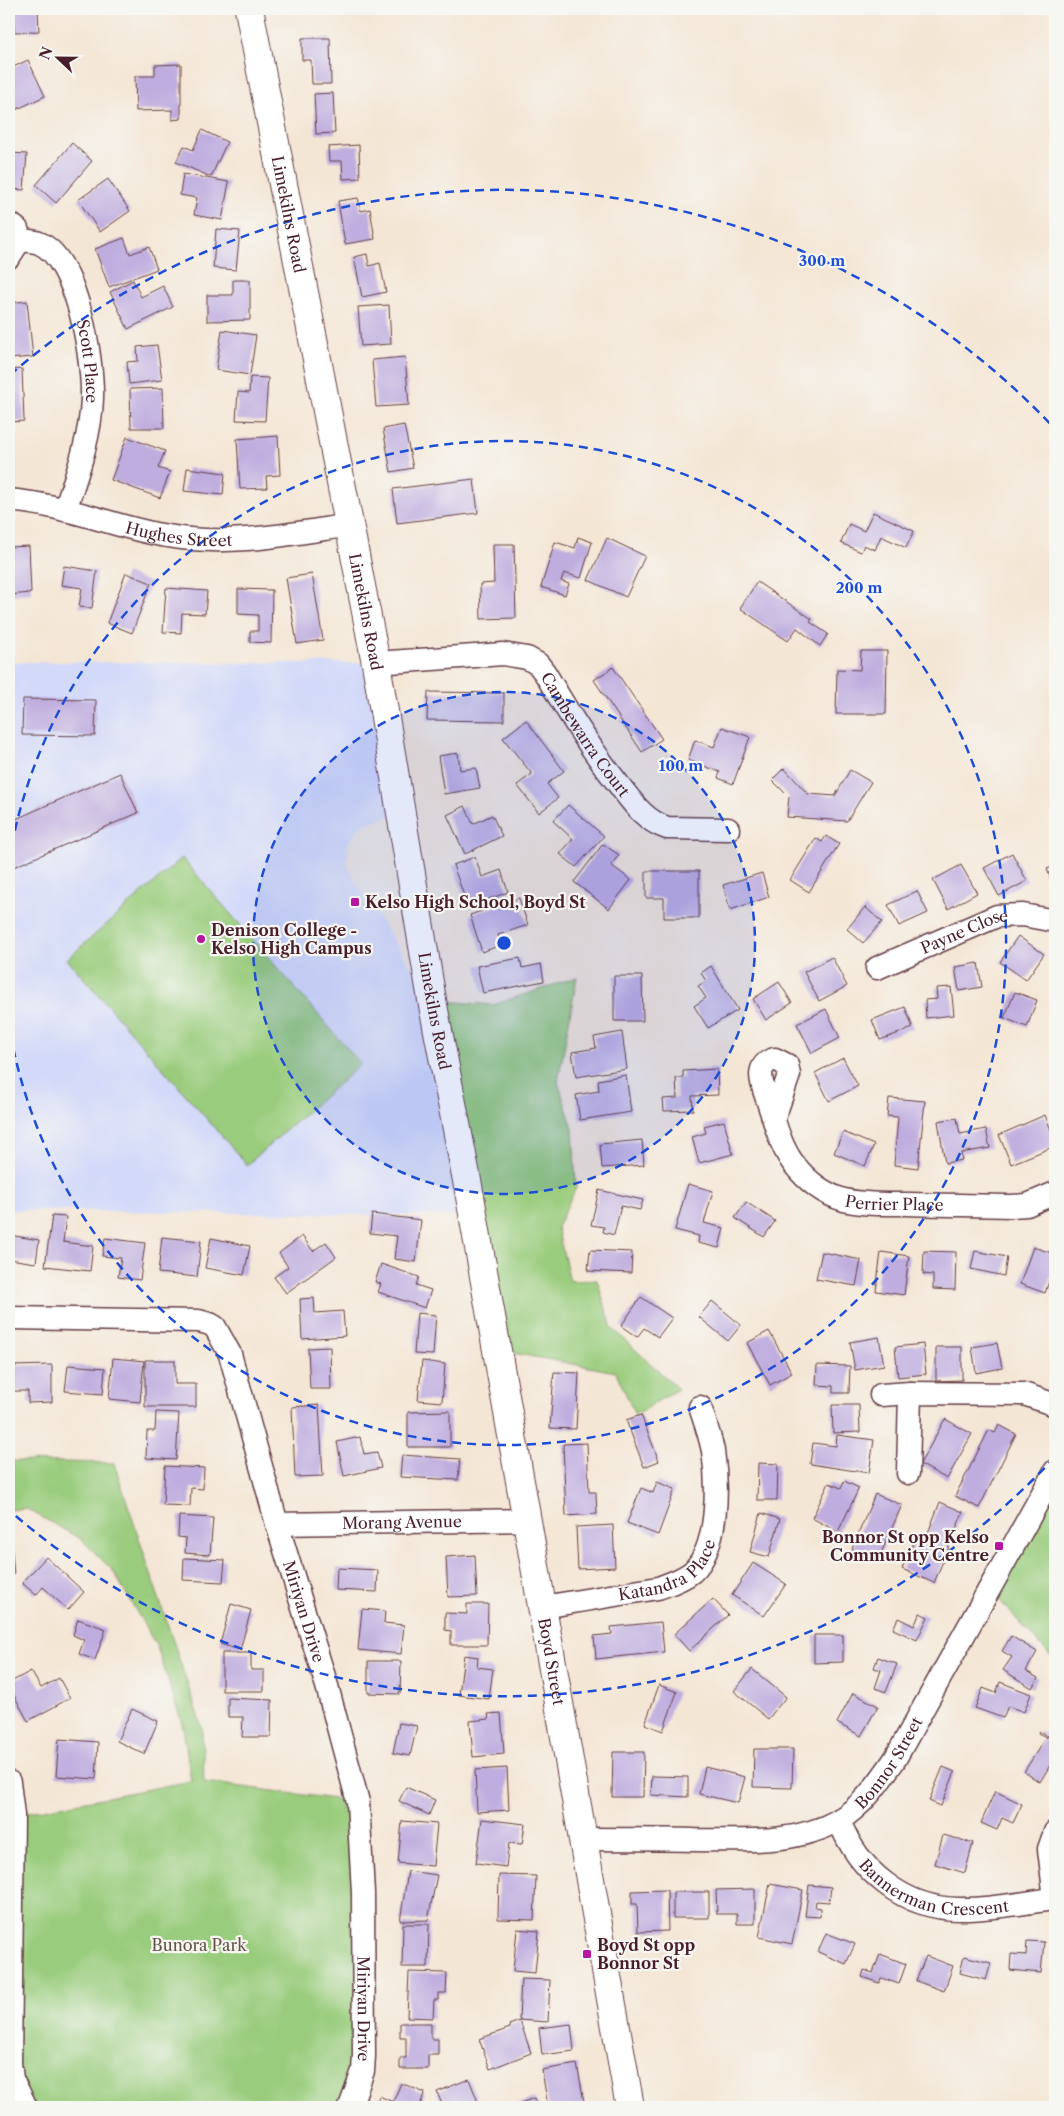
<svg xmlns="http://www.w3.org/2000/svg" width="1064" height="2116" font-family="'Libre Caslon Text',serif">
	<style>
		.built { fill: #d3d9f9 }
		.green { fill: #99cc7c; stroke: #727654 }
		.building { fill: #bfaddf }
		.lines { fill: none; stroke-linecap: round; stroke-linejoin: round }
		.minor-casing { stroke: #643d44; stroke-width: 25 }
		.major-casing { stroke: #643d44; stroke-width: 30 }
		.minor { stroke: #fff; stroke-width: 22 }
		.major { stroke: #fff; stroke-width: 28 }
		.ring { fill: none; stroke: #1d4ed8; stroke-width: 2.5; stroke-dasharray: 9 6 }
		.poi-dot { fill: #b5179e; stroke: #f6f6f2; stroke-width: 2 }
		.labels { text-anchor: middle; stroke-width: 4.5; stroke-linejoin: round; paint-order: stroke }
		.street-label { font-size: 16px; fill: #4a1f2b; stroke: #f6f6f2 }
		.poi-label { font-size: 16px; font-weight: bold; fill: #4a1f2b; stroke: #f6f6f2; text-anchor: start }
		.park-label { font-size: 16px; fill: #625343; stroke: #f6f6f2 }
		.centre { fill: #1d4ed8; stroke: #f6f6f2; stroke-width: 2.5 }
		.ring-label { font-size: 15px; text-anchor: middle; font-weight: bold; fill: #1d4ed8; stroke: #f6f6f2; stroke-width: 4.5; stroke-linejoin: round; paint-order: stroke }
	</style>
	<rect width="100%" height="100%" fill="#f6f6f2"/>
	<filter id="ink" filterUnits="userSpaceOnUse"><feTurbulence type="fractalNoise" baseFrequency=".02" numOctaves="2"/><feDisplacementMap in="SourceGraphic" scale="10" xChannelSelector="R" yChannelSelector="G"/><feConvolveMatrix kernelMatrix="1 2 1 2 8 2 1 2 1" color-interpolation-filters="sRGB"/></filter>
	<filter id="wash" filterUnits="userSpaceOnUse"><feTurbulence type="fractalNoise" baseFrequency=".0096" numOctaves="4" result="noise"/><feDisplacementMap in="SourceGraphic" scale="20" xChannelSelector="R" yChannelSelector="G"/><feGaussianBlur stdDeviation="1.12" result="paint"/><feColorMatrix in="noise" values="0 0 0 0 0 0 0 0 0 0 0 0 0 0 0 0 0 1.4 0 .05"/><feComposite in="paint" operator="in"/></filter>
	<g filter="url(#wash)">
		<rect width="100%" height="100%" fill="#f4e6d5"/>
		<!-- built -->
		<path class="built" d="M9,662L376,663L402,812L367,823L360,827L349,842L346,861L354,879L432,1000L473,1216L9,1210Z"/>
		<!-- green -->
		<path class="green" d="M182,858L361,1064L247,1165L67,959Z
			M577,977L558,1082L573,1129L576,1188L557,1227L570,1281L597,1280L612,1328L678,1389L635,1415L616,1372L502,1351L432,1000L493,1005Z
			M9,1461L114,1463L202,1728L204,1782L358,1802L363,1893L350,2107H26L19,2094L13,1815L191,1781L183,1727L157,1647L113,1571L81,1539L25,1508L9,1510Z
			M1055,1471V1661L990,1590Z"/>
		<g id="blocks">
			<!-- building -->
			<path class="building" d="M13,9H38L39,31L14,32Z
				M302,38H330L331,84H312L311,60H302Z
				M28,60L45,96L9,113V69Z
				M181,64V119L172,120V110L136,111L135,76H155V65Z
				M333,93L335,133L316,134L314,94Z
				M202,130L227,142L211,177L176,162L184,146L193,150Z
				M72,143L92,161L56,203L36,185Z
				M359,145L360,178L343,179L342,161H329L328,147Z
				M9,153L27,154L24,190L9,189Z
				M183,174L229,182L222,220L194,215L197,198L180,195Z
				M108,179L130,211L100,232L78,200Z
				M358,198L361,211L370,209L375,239L345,244L338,201Z
				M216,229L240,231L236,270L213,268Z
				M124,238L130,254L149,247L157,269L109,287L95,249Z
				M367,254L369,266L380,263L386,292L362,297L354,257Z
				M133,280L141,297L163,286L173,307L128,329L110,292Z
				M233,280H250V320L207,321V295H233Z
				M27,301L33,357L9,359V303Z
				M389,305L391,344L361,346L358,307Z
				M222,330L256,335L250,375L216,370Z
				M157,345L162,380L129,384L127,362L138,361L137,347Z
				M405,357L409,405L376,407L372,360Z
				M22,369L24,421L9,422V370Z
				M250,377L268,378L265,421L236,420L238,392L249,393Z
				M163,388L164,428H131L130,389Z
				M404,425L413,468L391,472L383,429Z
				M278,436L280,475L266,476L267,488L240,489L237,439Z
				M127,437L165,451L158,468L170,472L160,498L111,480Z
				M187,468L225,473L223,495L184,491Z
				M474,479L478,513L397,523L393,489Z
				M873,512L914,531L906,548L881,536L875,550L864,545L861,552L841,543L849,524L864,531Z
				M578,537L592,542L581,578L564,573L561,581L569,584L565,595L541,587L555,542L575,548Z
				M607,538L645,556L626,597L588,580Z
				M493,544H514L516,618L481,619L480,584L494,583Z
				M29,546L31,593L9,595V547Z
				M64,566L97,571L92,608L79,607L82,588L61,585Z
				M126,573L151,583L132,633L107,623Z
				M312,574L323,640L297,644L286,578Z
				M757,582L812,619L810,622L828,634L820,646L797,628L788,641L740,608Z
				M166,588L207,591L205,614L182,613L181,633L163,632Z
				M238,589L272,590L271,643L250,642V631H258V615L238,614Z
				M861,651H887L886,714H836L837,669L860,670Z
				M613,667L662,739L642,752L594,680Z
				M428,692L504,693V721L427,720Z
				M23,699L96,700L95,736L22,735Z
				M526,720L564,771L547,784L558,798L539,813L517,785L532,774L503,738Z
				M722,727L750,737L733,784L718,778L720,772L688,760L695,740L714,747Z
				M458,753L460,770L476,768L480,788L444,794L438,756Z
				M784,768L808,794L835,796L850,770L871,782L847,821L787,817L789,797L772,780Z
				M120,773L138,813L9,869V822Z
				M568,805L604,836L576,867L560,854L573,839L553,821Z
				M465,806L473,824L492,815L502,836L465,854L447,815Z
				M826,836L839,844L809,892L790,880L816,838L822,842Z
				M603,844L619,855L611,865L631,880L609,909L574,882Z
				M1012,853L1027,881L999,896L984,868Z
				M475,857L482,877L501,870L508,892L468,907L453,865Z
				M961,865L977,893L948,909L933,880Z
				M1055,866V891L1047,869Z
				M646,871H699V918H664V898H646Z
				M762,873L769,897L730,910L723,885Z
				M917,891L928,913L899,926L888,905Z
				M519,898L528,925L498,935L501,945L482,952L470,915Z
				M865,907L882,922L863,943L847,929Z
				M1018,936L1044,954L1026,980L1000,962Z
				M832,957L847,986L819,1001L804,972Z
				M520,958L522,968L541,964L544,981L483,993L477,966Z
				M978,963L982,987L959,991L955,967Z
				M711,966L738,1010L708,1028L694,1006L706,998L698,986L706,981L701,973Z
				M614,976H642L643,1021H614Z
				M779,982L792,1003L766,1020L753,999Z
				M951,987L954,1015L926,1018L925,1000L937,999L936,988Z
				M1015,992L1037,1000L1027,1027L1004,1018Z
				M905,1007L913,1028L880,1040L872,1020Z
				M826,1009L840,1038L812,1053L797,1024Z
				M622,1032L627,1069L576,1077L572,1052L596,1048L594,1037Z
				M843,1058L858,1086L829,1101L815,1073Z
				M717,1069L718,1095L692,1096L693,1110L664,1111L663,1099L677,1098L676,1078H683V1071Z
				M626,1075L631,1112L580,1120L576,1095L599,1091L598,1080Z
				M889,1098L925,1101L918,1168L894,1165L898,1117L887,1116Z
				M1045,1115L1055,1140V1146L1011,1164L999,1135Z
				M957,1118L960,1134L986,1129L990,1148L961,1153L962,1160L945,1163L938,1121Z
				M724,1121L733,1154L699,1163L692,1137L706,1133L704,1126Z
				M843,1132L874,1145L865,1166L834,1153Z
				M642,1140L644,1165L602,1168L600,1144Z
				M688,1184L713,1191L704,1223L724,1228L719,1248L698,1243L699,1236L675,1230Z
				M599,1190L643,1200L640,1210L621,1206L614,1235L603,1232L604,1227L591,1225Z
				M746,1202L775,1221L764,1237L735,1218Z
				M372,1214L421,1220L416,1262L394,1259L397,1236L370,1233Z
				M52,1216L66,1217L63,1242L93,1246L90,1271L45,1266Z
				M9,1235L39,1240L36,1263L9,1259Z
				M302,1236L313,1251L326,1242L336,1257L286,1293L274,1277L288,1267L279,1253Z
				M162,1237L201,1241L197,1277L158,1273Z
				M105,1238L145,1243L140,1280L118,1277L121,1258L102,1256Z
				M211,1238L250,1246L244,1275L205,1268Z
				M1033,1247L1055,1254V1264L1045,1293L1020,1284Z
				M590,1250L632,1252L631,1273L588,1271Z
				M924,1251L956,1252L955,1290L933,1289V1275L923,1274Z
				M975,1251L1007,1257L1004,1276L971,1269Z
				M822,1252L861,1260L856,1286L816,1279Z
				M881,1252L909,1256L904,1295L876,1291Z
				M381,1264L419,1277L416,1285L431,1290L425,1308L378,1292L381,1284L375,1282Z
				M641,1297L672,1318L658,1337L644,1328L637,1337L621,1326Z
				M314,1298L315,1313L343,1311L345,1336L302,1339L300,1299Z
				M712,1301L741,1325L728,1341L699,1317Z
				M417,1313L436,1315L433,1355L414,1354Z
				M769,1331L792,1373L770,1385L747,1343Z
				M879,1337L884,1365L855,1370L850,1342Z
				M997,1343L1002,1368L976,1373L972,1347Z
				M923,1344L926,1374L898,1377L895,1347Z
				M330,1347L331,1389H310L308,1348Z
				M936,1347H962V1380L936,1381Z
				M113,1358L144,1361L140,1402L109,1399Z
				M145,1360H175V1384H196V1407H145Z
				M422,1361L445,1364L442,1402L418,1400Z
				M52,1365V1402L28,1403V1391H12L11,1366Z
				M68,1365L105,1368L103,1394L65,1391Z
				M817,1365L850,1366L849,1393H833V1386L816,1385Z
				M554,1372L579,1373L576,1429L550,1428Z
				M319,1405L323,1476L295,1477L292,1407Z
				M832,1405H859L860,1432L833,1433Z
				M450,1411V1447H408V1412Z
				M156,1412L179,1413L176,1460L146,1458L147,1431H155Z
				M641,1415L659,1461L644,1467L626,1420Z
				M945,1419L972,1434L947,1479L920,1464Z
				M999,1425L1016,1434L979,1508L955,1496L989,1430L995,1433Z
				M837,1435L874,1440L869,1473L810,1464L813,1443L836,1446Z
				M360,1437L364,1454L377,1452L381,1468L344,1476L337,1442Z
				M587,1443L589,1492H596L597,1514L566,1516L563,1444Z
				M402,1455L460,1459L458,1480L400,1477Z
				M758,1463L778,1464L777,1500H757Z
				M165,1466L204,1468L203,1489L191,1488L190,1506L163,1505Z
				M844,1481L859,1488L838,1532L812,1518L829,1483L841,1488Z
				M657,1482L675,1489L658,1535L627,1523L641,1488L653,1493Z
				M875,1494L902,1505L878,1560L852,1549Z
				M940,1502L963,1512L934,1583L902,1569L917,1534L926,1538Z
				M761,1513L780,1519L769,1557L750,1552Z
				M179,1516L213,1518L210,1555L185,1553L186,1538L178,1537Z
				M613,1525L615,1567L578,1569L576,1527Z
				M9,1551H12L14,1575H9Z
				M475,1555L477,1596L448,1597L446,1557Z
				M46,1557L84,1592L68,1610L43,1587L36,1595L22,1583Z
				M184,1558L225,1560L223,1582L183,1580Z
				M753,1563L786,1584L764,1616L732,1595Z
				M337,1568L378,1570L377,1592L336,1590Z
				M713,1599L728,1615L689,1651L674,1634Z
				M231,1604L251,1610L240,1650L220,1644Z
				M467,1604H488L487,1645H451V1631L445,1630V1613L467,1614Z
				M362,1609L385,1611L384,1623L404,1625L401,1654L358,1650Z
				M920,1613L928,1617L917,1640L893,1629L898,1618L914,1626Z
				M78,1619L106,1629L95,1660L79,1654L84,1640L73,1635Z
				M661,1622L664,1652L596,1659L594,1636L612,1634L611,1627Z
				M814,1635H843V1662L814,1663Z
				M1011,1636L1037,1652L1026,1671L1038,1678L1032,1688L1003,1670L1012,1657L1002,1651Z
				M222,1653H251V1670H264V1691H222Z
				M464,1655L478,1657L477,1667L493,1669L489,1699L459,1695Z
				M878,1657L897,1664L886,1692L875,1688L881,1670L874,1668Z
				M368,1661H401L400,1694L368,1693Z
				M752,1669L786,1697L768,1719L734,1691Z
				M31,1671L41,1688L59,1678L70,1698L28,1721L9,1686V1683Z
				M1000,1682L1031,1694L1024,1712L1008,1706L1003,1718L975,1708L983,1688L996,1693Z
				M659,1685L677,1692L663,1731L645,1724Z
				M853,1693L878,1706L861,1736L837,1723Z
				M228,1698L272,1700L271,1737H242L243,1717H228Z
				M132,1709L158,1721L144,1754L117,1741Z
				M501,1713L504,1754L473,1757L470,1721L489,1719L488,1714Z
				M399,1723L417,1726L410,1756L393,1753Z
				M1039,1731L1055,1741V1757L1040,1782L1024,1772L1046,1737L1038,1733Z
				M59,1739L98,1742L96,1779L56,1776Z
				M754,1749H793L792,1788L753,1787Z
				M613,1752H644L643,1797H612Z
				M705,1767L745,1777L738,1803L699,1794Z
				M943,1767L955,1772L941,1806L929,1801Z
				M507,1768L509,1810L477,1812L475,1770Z
				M652,1776L688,1777V1797L651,1795Z
				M406,1787L435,1800L429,1815L399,1801Z
				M995,1791L1022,1804L1013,1823L1002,1818L997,1830L981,1823Z
				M482,1819L525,1824L522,1844L509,1843L506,1867L476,1863Z
				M402,1821L437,1824L433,1866L398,1863Z
				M943,1835L973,1843L965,1873L935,1864Z
				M408,1871L437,1875L428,1920L400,1921Z
				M499,1875L536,1876L534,1920L498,1919Z
				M770,1884L803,1890L792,1944L759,1937Z
				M809,1885L831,1887L829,1902L816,1901L815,1907L821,1908L820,1917L805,1916Z
				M755,1889V1924H737V1914H717L716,1890Z
				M667,1890L668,1931L638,1932L637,1904H632V1891Z
				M673,1892H709V1918H673Z
				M403,1924H429L428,1967H402Z
				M517,1929L539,1931L535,1973L513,1971Z
				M826,1933L855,1944L846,1964L818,1952Z
				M1027,1941L1044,1942L1041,1973L1010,1970L1011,1954L1026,1955Z
				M880,1954L906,1964L899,1984L881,1978L879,1983L862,1977L864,1970L873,1973Z
				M926,1956L953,1966L944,1991L916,1981Z
				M964,1956L991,1963L986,1980L960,1973Z
				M409,1972L447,1973L446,1993H438V2000H434L433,2018L407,2017Z
				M521,1979L550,1980L548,2022L519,2020Z
				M520,2021L531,2053L490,2069L479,2039L510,2028L509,2025Z
				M400,2023H431V2039H438V2055H428V2069H400V2058H406V2037H400Z
				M571,2024L574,2051L542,2055L539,2028Z
				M577,2064L585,2107H548L542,2070Z
				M469,2079L480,2107H443L437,2092Z
				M401,2083L425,2093L419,2107H381L376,2105L379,2096L393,2102Z
				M534,2098L538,2107H510Z"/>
		</g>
	</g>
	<g filter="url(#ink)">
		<use href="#blocks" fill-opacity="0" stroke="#643d44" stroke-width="1"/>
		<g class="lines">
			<defs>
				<g id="minor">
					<path d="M9,223L17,229L20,240L9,257"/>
					<path id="s1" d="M20,240C26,241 34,241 39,243C78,259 93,361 92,398C91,436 77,474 65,510"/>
					<path id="s2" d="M9,500C28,502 47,505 65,510C100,518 133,531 168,536C229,547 290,534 350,525"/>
					<path id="s3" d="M376,663L503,654L527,658L538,664L545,673C568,712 591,750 619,785C633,803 645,821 667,828L728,829"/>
					<path id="s4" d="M877,968L997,916L1023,915L1055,921"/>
					<path id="s5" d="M774,1118L789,1075L787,1065L775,1059C755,1064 761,1082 766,1096C774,1118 779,1144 793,1163C806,1180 823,1194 844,1200C865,1205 888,1204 909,1204C943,1205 977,1205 1011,1206L1027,1205L1055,1193"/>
					<path id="s6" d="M9,1318L199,1321L210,1324L215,1327L230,1354L277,1524L327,1686L358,1802L363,1893L364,2056L363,2071L350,2107"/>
					<path d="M881,1395L910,1393L1024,1394L1055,1405"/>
					<path d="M908,1473L910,1393"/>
					<path id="s7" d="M277,1524L528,1520"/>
					<path id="s8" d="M543,1607L658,1588C669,1584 682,1580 692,1572C719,1548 718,1484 713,1451C710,1436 705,1422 700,1407"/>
					<path d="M9,1782L13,1815L10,2063L12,2079L26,2107"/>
					<path id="s9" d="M839,1820C858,1871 904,1909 960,1909C989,1910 1026,1902 1055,1899"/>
					<path id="s10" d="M584,1839C620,1839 657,1839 694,1840C743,1840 795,1845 839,1820C864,1805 879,1782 895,1759L1055,1471"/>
					<path d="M1055,1899L1049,1849L1055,1832"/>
				</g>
				<g id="major">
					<path id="s11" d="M249,9L376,663L432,1000L469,1191L630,2107"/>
				</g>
			</defs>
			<!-- minor casing -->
			<use href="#minor" class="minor-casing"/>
			<!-- major casing -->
			<use href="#major" class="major-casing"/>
			<!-- minor -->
			<use href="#minor" class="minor"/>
			<!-- major -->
			<use href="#major" class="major"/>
		</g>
	</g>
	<!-- distance rings -->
	<circle cx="504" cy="943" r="251" fill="#1d4ed8" fill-opacity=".12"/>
	<g class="ring">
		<circle cx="504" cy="943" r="251"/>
		<path d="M9 860A502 502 0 1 1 9 1026"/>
		<path d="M1055 1457A753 753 0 0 1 10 1511M10 375A753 753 0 0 1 1055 429"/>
	</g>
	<!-- markers -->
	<g class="poi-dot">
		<rect x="350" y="897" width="10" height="10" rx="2.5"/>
		<circle cx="201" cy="939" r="5"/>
		<rect x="994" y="1541" width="10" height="10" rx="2.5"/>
		<rect x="582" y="1949" width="10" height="10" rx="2.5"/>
	</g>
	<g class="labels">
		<!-- street labels -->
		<g class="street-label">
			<text dy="6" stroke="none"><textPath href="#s11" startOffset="209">Limekilns Road</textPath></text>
			<text dy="6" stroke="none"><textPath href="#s1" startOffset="152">Scott Place</textPath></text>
			<text dy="6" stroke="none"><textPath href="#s2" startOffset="174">Hughes Street</textPath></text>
			<text dy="6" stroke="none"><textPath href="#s11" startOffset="614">Limekilns Road</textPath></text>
			<text dy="6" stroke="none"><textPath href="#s3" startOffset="249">Cambewarra Court</textPath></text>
			<text dy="6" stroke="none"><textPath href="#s4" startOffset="95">Payne Close</textPath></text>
			<text dy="6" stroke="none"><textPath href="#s11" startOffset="1019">Limekilns Road</textPath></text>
			<text dy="6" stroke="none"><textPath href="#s5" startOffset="301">Perrier Place</textPath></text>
			<text dy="6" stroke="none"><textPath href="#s7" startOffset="125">Morang Avenue</textPath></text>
			<text dy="6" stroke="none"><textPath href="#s8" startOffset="134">Katandra Place</textPath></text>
			<text dy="6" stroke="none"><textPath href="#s6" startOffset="506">Miriyan Drive</textPath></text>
			<text dy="6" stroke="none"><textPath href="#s11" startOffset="1680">Boyd Street</textPath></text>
			<text dy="6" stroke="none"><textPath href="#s10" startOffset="335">Bonnor Street</textPath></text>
			<text dy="6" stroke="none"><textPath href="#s9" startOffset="128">Bannerman Crescent</textPath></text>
			<text dy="6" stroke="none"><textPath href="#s6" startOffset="911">Miriyan Drive</textPath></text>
		</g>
		<!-- poi labels -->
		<g class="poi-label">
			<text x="365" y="908">Kelso High School, Boyd St</text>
			<text x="211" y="936">Denison College -<tspan x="211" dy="18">Kelso High Campus</tspan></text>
			<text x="989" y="1543" text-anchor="end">Bonnor St opp Kelso<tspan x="989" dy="18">Community Centre</tspan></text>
			<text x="597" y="1951">Boyd St opp<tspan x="597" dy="18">Bonnor St</tspan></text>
		</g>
		<!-- park labels -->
		<g class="park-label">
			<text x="199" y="1951">Bunora Park</text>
		</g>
	</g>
	<circle cx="504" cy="943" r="8" class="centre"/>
	<g class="ring-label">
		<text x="822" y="266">300 m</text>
		<text x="859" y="593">200 m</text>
		<text x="681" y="771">100 m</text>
	</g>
	<!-- margin -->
	<rect width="1064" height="2116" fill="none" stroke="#f6f6f2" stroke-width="30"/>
	<!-- north arrow -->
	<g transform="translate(58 58) rotate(292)" stroke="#f6f6f2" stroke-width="4" paint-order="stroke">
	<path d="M0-4L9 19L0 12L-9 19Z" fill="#4a1f2b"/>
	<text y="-8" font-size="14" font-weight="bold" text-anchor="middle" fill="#4a1f2b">N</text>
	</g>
</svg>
